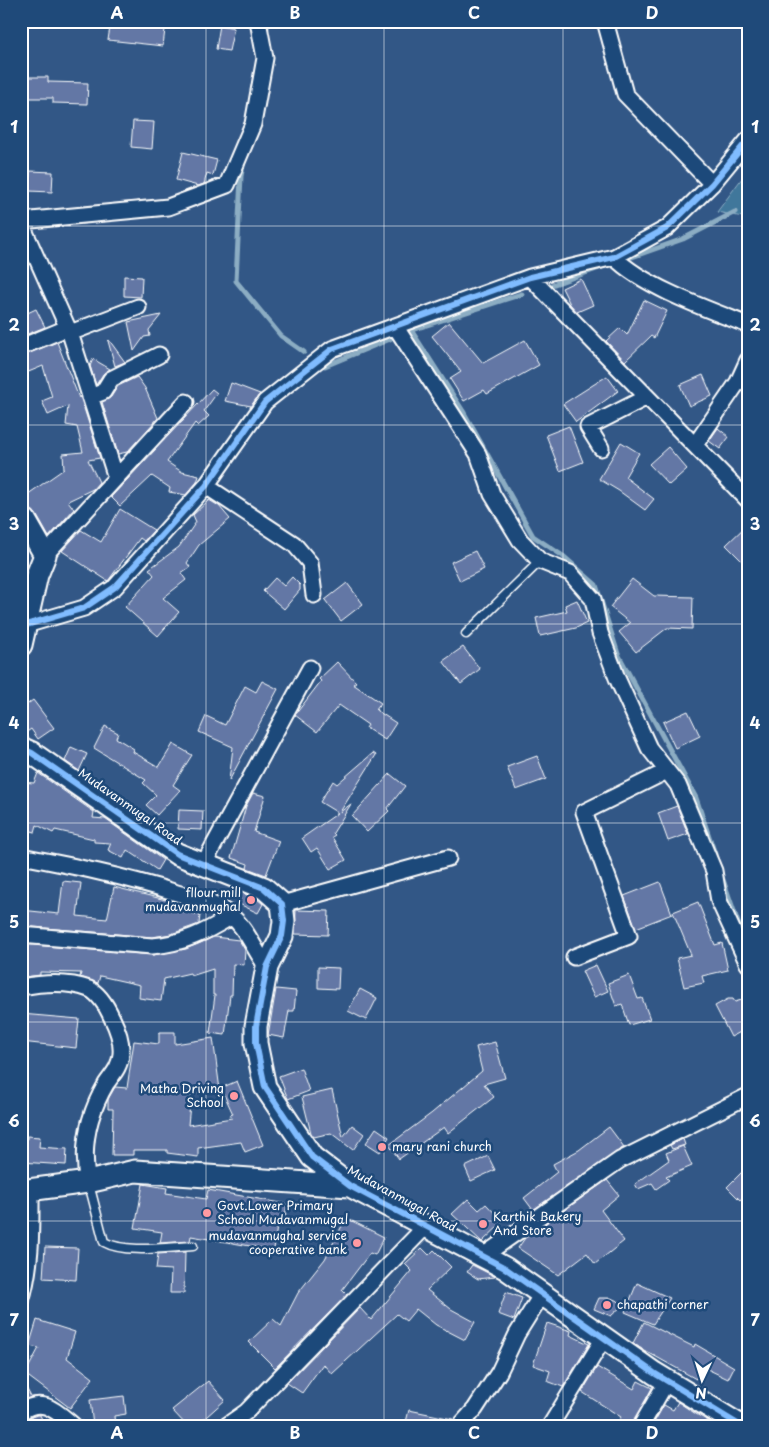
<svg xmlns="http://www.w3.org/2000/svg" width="769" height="1447" font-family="'Playpen Sans',sans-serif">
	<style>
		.water { fill: #40779b; stroke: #8cadc3 }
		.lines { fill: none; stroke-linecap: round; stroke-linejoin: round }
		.stream { stroke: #8cadc3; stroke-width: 5 }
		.building { fill: #6377a5; stroke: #fff }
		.lane-casing { stroke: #fff; stroke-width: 11 }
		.street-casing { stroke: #fff; stroke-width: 19 }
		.secondary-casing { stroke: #fff; stroke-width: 25 }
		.lane { stroke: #1f4a7a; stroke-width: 8 }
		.street { stroke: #1f4a7a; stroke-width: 15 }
		.secondary { stroke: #1f4a7a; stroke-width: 21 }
		.cycleway-casing { stroke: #1f4a7a; stroke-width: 9 }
		.cycleway { stroke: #80bcff; stroke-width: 6 }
		.grid { fill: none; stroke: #fff; stroke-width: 1; stroke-opacity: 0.55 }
		.poi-dot { fill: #ff9aa2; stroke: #1f4a7a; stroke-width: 2 }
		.labels { text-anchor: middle; stroke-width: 5; stroke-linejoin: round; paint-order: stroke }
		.street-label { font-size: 12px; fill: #fff; stroke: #1f4a7a }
		.poi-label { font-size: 12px; fill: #fff; stroke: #1f4a7a; text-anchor: start }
		.neatline { fill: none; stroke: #fff; stroke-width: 2 }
		.grid-label { font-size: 16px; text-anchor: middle; font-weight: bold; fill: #fff }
	</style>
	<rect width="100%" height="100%" fill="#325786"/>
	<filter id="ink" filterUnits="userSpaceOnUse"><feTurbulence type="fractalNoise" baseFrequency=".02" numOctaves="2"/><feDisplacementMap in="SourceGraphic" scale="10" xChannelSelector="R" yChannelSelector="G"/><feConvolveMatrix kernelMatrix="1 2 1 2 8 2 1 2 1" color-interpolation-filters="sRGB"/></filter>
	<g filter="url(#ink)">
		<!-- water -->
		<path class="water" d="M748,170V218L717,212Z"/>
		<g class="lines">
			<!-- stream -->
			<path class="stream" d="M266,35L268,21
				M244,161L241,176L236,281L281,336L304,352
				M632,257L683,239L735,212
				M549,286L605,266
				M522,294L411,330L463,411L533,536L563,556L596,585L618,654L696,798L715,854
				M325,366L390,339
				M721,874L743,937"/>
		</g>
		<!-- building -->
		<path class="building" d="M111,21H166L163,46L108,40Z
			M220,25L234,28L229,51L216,49Z
			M29,77H48V82L88,83L87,104L53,103V98H29Z
			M133,121L154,122L152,149L131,147Z
			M183,152L217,160L213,175L207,173L204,184L198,186L176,180Z
			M30,171L53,172L52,192L29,191Z
			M124,276L142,277L141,297L124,296Z
			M581,279L593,305L577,312L570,304L562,288Z
			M644,300L667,311L654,338L651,336L625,361L606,341L620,328L627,335Z
			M36,309L45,327L25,335L21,327V316Z
			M161,315L149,330L150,336L144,337L134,351L128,322Z
			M449,322L483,363L525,340L539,365L487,394L484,390L464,401L450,379L461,372L432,336Z
			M109,340L125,362L115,366L108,341Z
			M57,342L79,398L80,396L100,458L88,460L99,482L93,489L68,501L74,509L49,537L36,514L27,508L21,499L64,469L63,454L83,452L77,427L66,425L68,406L48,415L42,401L52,397L43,366L26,373L21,356Z
			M93,359L110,369L103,374L96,385L90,366Z
			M703,375L712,396L689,406L680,385Z
			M607,376L618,391L576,422L563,404Z
			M137,377L145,388L158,418L127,452L118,454L102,402L111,397L118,386Z
			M231,383L260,394L251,406L225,401Z
			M212,389L217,393L204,411L209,416L198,426L195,423L167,462L182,472L199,476L197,482L186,495L169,492L170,488L152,476L120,506L111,497Z
			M569,426L583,462L560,471L546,435Z
			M718,428L729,437L720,449L709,441Z
			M621,442L639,453L625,477L654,499L645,510L619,491L599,479Z
			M668,447L687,469L669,485L649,464Z
			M209,500L219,506L230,519L199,545L187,563L190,567L181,573L186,580L163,598L179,612L158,636L125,607L154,575L149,569L179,547L196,522L193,515Z
			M120,509L154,530L144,541L140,538L108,581L62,551L81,530L101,542Z
			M748,524V567L726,545Z
			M475,551L484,569L460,581L451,562Z
			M292,577L300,585V590L284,609L263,591L275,578L284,586Z
			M632,579L654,596L693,597L692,629L667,628L636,652L619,632L630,623L610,607Z
			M347,583L363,604L341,621L325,600Z
			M577,600L587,623L576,628L540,636L536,618L567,611L565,605Z
			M463,647L480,669L461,684L443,661Z
			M337,662L356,682L353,684L381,703L376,710L396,723L385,740L366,728L368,725L339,705L317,732L295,715L321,681L319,679Z
			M262,681L278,689L229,781L233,747L199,732L206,716L225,725L245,686L256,692Z
			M33,700L54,728L38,739L31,729L21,736V709Z
			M688,711L700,736L675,748L663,722Z
			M105,726L118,733L116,738L134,749L133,752L159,767L173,744L192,755L173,785L180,790L157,815L146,805L156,795L143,783L146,780L94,748Z
			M71,747L87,754L79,771L65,761Z
			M373,753L376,755L340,812L351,804L333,833L335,835L332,837L346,860L330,869L317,848L311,852L302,838L338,813L320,802L333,781L337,784Z
			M537,756L546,779L516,790L507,767Z
			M38,773L94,812L93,818L105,819L163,860L157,870L127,850L123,858L108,850L111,843L94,842V839L55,830L53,833L37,825L35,832L21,828V782L34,783Z
			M390,774L405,786L387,809L389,811L367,832L352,816Z
			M253,793L265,796L254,832L279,841L266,875L247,868L248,864L231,858L246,806Z
			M677,806L688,834L668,841L658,813Z
			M179,810L203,811L202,830L178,829Z
			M63,881L81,883L77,916L107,919L114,887L182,904L180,911L200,915L199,924L171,934L152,937L21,926V910L59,914Z
			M660,882L672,914L636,928L624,896Z
			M240,892L257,899L263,904L258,913L237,903Z
			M698,902L715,945L722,943L728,970L702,976L704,983L684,987L677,958L691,955L673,912Z
			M296,910L329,911L328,935L295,934Z
			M214,937L239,940L245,950L244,965L233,964L232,995H230L225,1035L210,1033L215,995H213V969L191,976L190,973L164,979L161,1001L139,998L140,985L100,976L98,983L80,977L81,973L40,972V975L25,977V975L21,974V944L153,955L186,949Z
			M596,965L608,991L594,997L582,971Z
			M318,967L339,968L338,989L318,988Z
			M629,975L638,999L642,998L650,1019L629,1025L622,1004L616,1006L608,983Z
			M276,989L296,991L294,1011H289L284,1038L268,1035Z
			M360,989L377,998L366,1020L348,1011Z
			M748,998V1013L741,1015L748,1028L731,1037L715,1006L728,999H733L735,1002Z
			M21,1014L79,1019L76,1048L21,1042Z
			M159,1032H175V1044L213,1038L220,1090L191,1094L188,1125L232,1118L230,1115L233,1114L221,1088L237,1081L263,1145L245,1152L241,1142L198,1148V1157L167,1153V1150H133V1155H112L113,1109H108V1099L115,1087L127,1088L134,1041L159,1044Z
			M495,1042L505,1078L484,1084L494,1097L448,1133L444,1127L399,1159L389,1145L432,1113L482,1071L476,1047Z
			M301,1068L309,1091L288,1099L279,1076Z
			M332,1090L343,1137L352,1125L364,1134L353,1150L331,1133L314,1137L311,1133L302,1097Z
			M609,1127L624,1147L533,1210L524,1198L557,1172L553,1164L579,1150Z
			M376,1128L389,1137L380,1152L366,1143Z
			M27,1136L40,1137L39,1147L67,1149L66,1165L21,1162V1138L27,1139Z
			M683,1139L685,1145L672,1149L670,1145Z
			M683,1146L692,1166L666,1177L669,1180L656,1189L652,1183L638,1189L635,1184L669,1160L666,1153Z
			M488,1156L495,1170L471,1181L465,1167Z
			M748,1166V1192L740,1200L727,1187Z
			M607,1180L619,1195L601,1210L624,1241L595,1264L587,1253L558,1275L518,1248L525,1238Z
			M143,1184L167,1188L166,1193L206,1199L208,1190L287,1204L284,1226L277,1225L274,1250L191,1236L190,1241L160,1243L162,1232L135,1228Z
			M468,1199L479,1210L486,1204L503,1222L482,1242L452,1214Z
			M346,1218L384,1237L375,1255L370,1253L342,1290L347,1295L275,1368L249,1342L273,1319L281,1326L298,1293L325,1259Z
			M45,1247L78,1248L76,1280L43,1278Z
			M422,1248L429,1255L434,1250L451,1267L427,1290L451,1309L475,1322L465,1340L436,1325L416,1309L406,1321L397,1314L332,1374L323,1364L302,1393L287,1383L360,1308L371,1320L412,1271L405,1264Z
			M185,1252L184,1293H170L171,1270L156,1269L158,1254Z
			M472,1265L494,1276L495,1277L478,1279L467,1272Z
			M637,1283L670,1298L653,1324L625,1312Z
			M506,1292L522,1298L514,1320L498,1314Z
			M599,1298H611L624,1304L611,1316L594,1309Z
			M37,1320L75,1332L67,1358L93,1378L70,1408L25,1374L39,1348L29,1346Z
			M644,1322L694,1347L695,1344L734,1367L728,1379L703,1367L696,1379L642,1349L633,1343Z
			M547,1323L571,1331L570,1335L589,1344L563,1387L547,1381L550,1371L533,1365Z
			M597,1367L634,1389L638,1381L652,1388L632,1426H616L621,1417L582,1392Z
			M21,1378L31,1397L21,1401Z
			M208,1381L225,1400L196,1426H187L172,1410Z
			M124,1396L126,1414L114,1416L115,1426H93L90,1400Z
			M678,1402L696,1414L717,1426H652L664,1405L673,1410Z
			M409,1410L453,1419L451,1426H405Z
			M37,1415H40L45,1426H21V1421Z"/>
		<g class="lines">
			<defs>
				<path id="lane" d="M466,634L540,561
					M89,1184L104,1242C125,1254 169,1247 193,1246"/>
				<path id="street" d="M605,21L625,94L712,184
					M21,221L168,207L227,185L253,124L265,58L258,21
					M21,223L70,333L116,478
					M614,257C644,287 707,309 748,325
					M530,277L748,500
					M395,326L478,454L492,494L520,540L540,561L570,573L593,599L600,633L617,678L649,748L678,785L714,871L719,901L748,964
					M70,333L138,307
					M21,347L67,328
					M90,397L103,392L111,379L159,355
					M695,445L738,382L748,360
					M601,448L588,427L647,397
					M206,486L294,544L310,563L314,595
					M45,555L186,402
					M26,625L84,608L115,587L206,486L265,402L332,349L530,277L614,257L667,228L712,184L748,140
					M21,856C73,866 123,876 174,892C193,898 214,902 230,915C247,928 254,950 267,967
					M203,865L310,668
					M282,904L448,858
					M21,935L152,946C182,944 206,932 232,916
					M574,957L629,936L584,812L667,771
					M21,987C42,983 68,981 89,989C100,994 107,1007 112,1018C117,1028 122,1043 121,1054C120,1067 113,1074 106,1084C88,1115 81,1148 88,1182
					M483,1256L620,1160L748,1096
					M21,1301C32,1265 31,1228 31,1190
					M21,1412C43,1396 56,1411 74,1426
					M226,1426L246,1412L426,1226
					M460,1426L475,1409L499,1372L517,1334L542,1294
					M550,1426L604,1338
					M641,1426L667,1381"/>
				<path id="secondary" d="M21,521L25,520L45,555L37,575L21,645
					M21,748L32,753L177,854L264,888L282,904L284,921L282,936L267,967L256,1026V1043L265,1087L312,1157L350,1186L505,1268L654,1373L741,1426
					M21,1191L88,1182L135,1171L350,1186"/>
			</defs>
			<!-- lane casing -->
			<use href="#lane" class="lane-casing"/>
			<!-- street casing -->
			<use href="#street" class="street-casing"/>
			<!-- secondary casing -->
			<use href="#secondary" class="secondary-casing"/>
			<!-- lane -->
			<use href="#lane" class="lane"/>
			<!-- street -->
			<use href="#street" class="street"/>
			<!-- secondary -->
			<use href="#secondary" class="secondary"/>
			<defs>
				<path id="cycleway" d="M26,625L84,608L115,587L206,486L265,402L332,349L530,277L614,257L667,228L712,184L748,140
					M21,748L32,753L177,854L264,888L282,904L284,921L282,936L267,967L256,1026V1043L265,1087L312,1157L350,1186L505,1268L654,1373L741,1426"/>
			</defs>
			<!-- cycleway casing -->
			<use href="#cycleway" class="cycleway-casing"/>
			<!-- cycleway -->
			<use href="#cycleway" class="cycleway"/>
		</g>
	</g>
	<!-- grid -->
	<path class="grid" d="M206,21V1426M384,21V1426M563,21V1426M21,226H748M21,425H748M21,624H748M21,823H748M21,1022H748M21,1221H748"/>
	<!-- markers -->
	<g class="poi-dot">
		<circle cx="251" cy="900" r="5"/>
		<circle cx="234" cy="1096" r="5"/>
		<circle cx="382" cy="1147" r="5"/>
		<circle cx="207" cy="1213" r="5"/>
		<circle cx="483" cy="1224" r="5"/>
		<circle cx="357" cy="1243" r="5"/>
		<circle cx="607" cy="1305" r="5"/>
	</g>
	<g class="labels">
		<!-- street labels -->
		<g class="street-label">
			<text transform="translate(130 807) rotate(35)" y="4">Mudavanmugal Road</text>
			<text transform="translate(402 1199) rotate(29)" y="4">Mudavanmugal Road</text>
		</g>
		<!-- poi labels -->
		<g class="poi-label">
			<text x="241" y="897" text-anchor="end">fllour mill<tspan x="241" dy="14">mudavanmughal</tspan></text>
			<text x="224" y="1093" text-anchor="end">Matha Driving<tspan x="224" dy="14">School</tspan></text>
			<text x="392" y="1151">mary rani church</text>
			<text x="217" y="1210">Govt.Lower Primary<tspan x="217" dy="14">School Mudavanmugal</tspan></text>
			<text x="493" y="1221">Karthik Bakery<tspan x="493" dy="14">And Store</tspan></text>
			<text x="347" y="1240" text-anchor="end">mudavanmughal service<tspan x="347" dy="14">cooperative bank</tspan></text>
			<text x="617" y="1309">chapathi corner</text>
		</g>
	</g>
	<!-- margin -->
	<rect width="769" height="1447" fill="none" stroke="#1f4a7a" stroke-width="55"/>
	<!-- north arrow -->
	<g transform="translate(702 1380) rotate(184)" stroke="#1f4a7a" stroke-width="4" paint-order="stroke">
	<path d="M0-4L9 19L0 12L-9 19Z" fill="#ffffff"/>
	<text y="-8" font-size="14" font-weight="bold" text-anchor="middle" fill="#ffffff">N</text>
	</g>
	<rect x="28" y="28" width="714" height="1392" class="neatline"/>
	<g class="grid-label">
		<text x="117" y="19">A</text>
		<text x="295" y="19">B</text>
		<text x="474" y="19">C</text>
		<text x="652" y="19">D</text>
		<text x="14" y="133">1</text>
		<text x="755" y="133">1</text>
		<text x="14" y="331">2</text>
		<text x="755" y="331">2</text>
		<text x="14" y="530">3</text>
		<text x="755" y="530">3</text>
		<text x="14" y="729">4</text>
		<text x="755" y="729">4</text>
		<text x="14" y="928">5</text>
		<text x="755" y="928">5</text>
		<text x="14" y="1127">6</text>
		<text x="755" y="1127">6</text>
		<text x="14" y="1326">7</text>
		<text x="755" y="1326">7</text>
		<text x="117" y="1439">A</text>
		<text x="295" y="1439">B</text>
		<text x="474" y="1439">C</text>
		<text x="652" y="1439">D</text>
	</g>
</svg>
